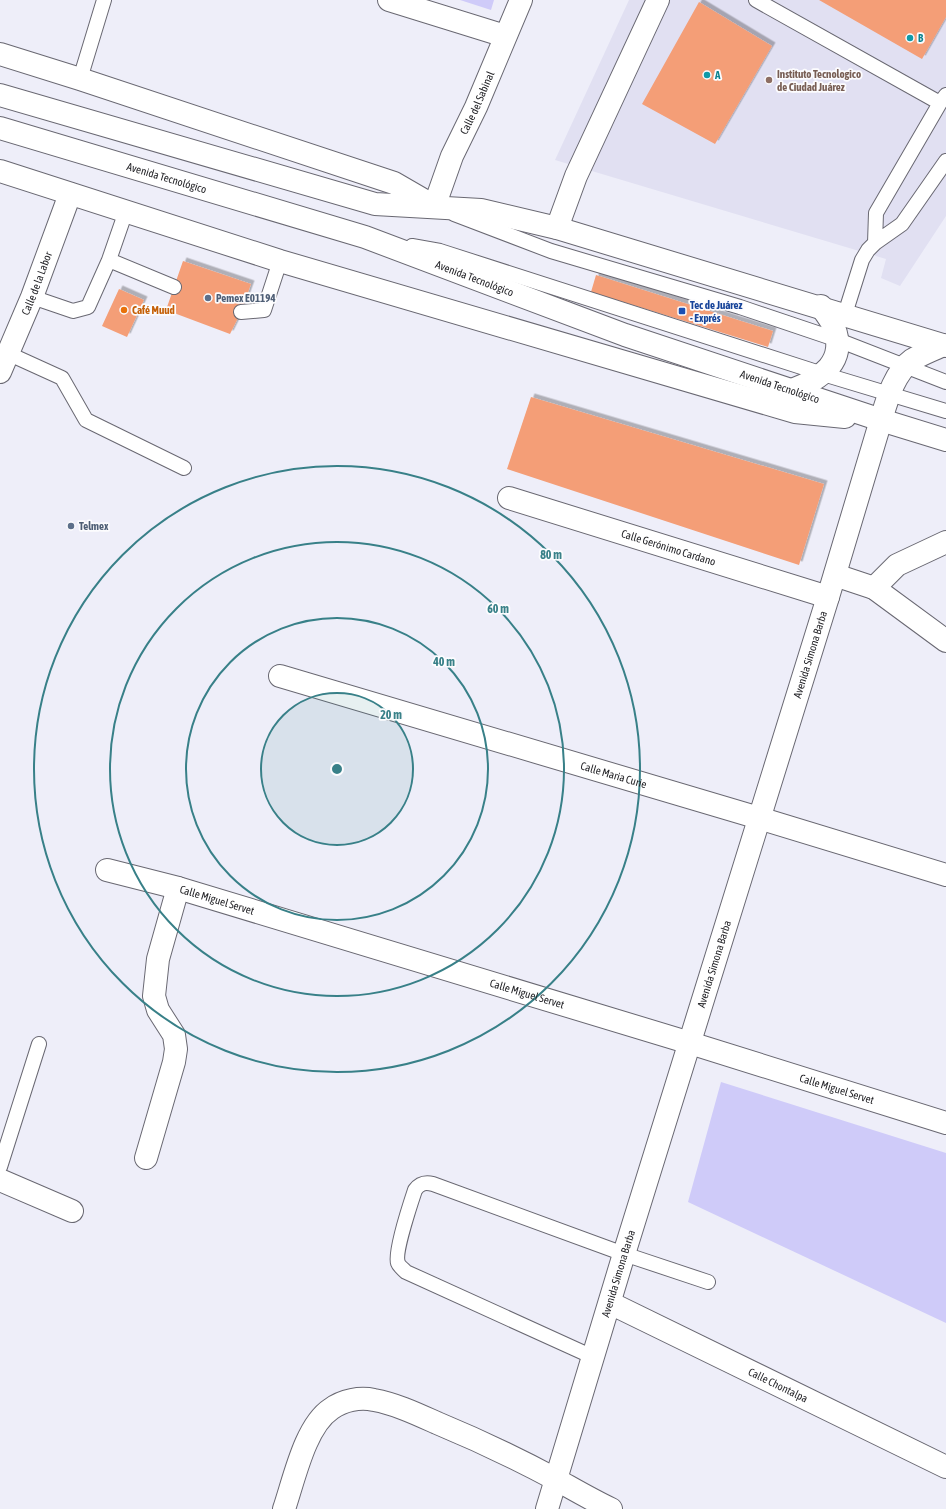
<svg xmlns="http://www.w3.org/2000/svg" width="946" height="1509" font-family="'Asap Condensed',sans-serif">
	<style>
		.built { fill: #e1e0f2 }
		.green { fill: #cfcbf9 }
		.building { fill: #f49e77; filter: url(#shadow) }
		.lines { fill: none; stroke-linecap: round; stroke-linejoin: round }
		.service-casing { stroke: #696872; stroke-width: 16 }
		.minor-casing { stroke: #696872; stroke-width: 24 }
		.secondary-casing { stroke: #696872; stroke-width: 24 }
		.primary-casing { stroke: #696872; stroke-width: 24 }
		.service { stroke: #fff; stroke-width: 14 }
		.minor { stroke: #fff; stroke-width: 22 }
		.secondary { stroke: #fff; stroke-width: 22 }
		.primary { stroke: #fff; stroke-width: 22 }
		.ring { fill: none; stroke: #388088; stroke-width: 2 }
		.culture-dot { fill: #0f9aa8; stroke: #fcfcfe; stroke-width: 1.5 }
		.education-dot { fill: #8d6e63; stroke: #fcfcfe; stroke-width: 1.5 }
		.service-dot { fill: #5c6f8a; stroke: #fcfcfe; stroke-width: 1.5 }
		.food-dot { fill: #e8710a; stroke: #fcfcfe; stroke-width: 1.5 }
		.transit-dot { fill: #1a4fb4; stroke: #fcfcfe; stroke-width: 1.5 }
		.labels { text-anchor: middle; stroke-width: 3.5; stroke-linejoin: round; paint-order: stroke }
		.culture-label { font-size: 11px; font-weight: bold; fill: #0d838f; stroke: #fcfcfe; text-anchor: start }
		.education-label { font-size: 11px; font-weight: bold; fill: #785e54; stroke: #fcfcfe; text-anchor: start }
		.street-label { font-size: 11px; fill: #242428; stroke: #fcfcfe }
		.service-label { font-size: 11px; font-weight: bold; fill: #4e5e75; stroke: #fcfcfe; text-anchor: start }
		.transit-label { font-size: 11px; font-weight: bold; fill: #164399; stroke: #fcfcfe; text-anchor: start }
		.food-label { font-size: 11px; font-weight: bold; fill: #c56008; stroke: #fcfcfe; text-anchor: start }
		.centre { fill: #388088; stroke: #fcfcfe; stroke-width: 2 }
		.ring-label { font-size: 12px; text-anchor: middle; font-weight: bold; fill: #388088; stroke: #fcfcfe; stroke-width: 3.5; stroke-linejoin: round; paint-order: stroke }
	</style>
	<defs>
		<filter id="shadow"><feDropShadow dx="3.5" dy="-3.5" stdDeviation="0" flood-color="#0004"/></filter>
	</defs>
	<rect width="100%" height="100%" fill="#eeeef9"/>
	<!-- built -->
	<path class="built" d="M629,0H946V216L900,286L881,278L886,259L555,160Z"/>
	<!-- green -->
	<path class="green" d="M460,0H494L491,10Z
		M721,1082L946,1153V1323L688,1202Z"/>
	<!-- building -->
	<path class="building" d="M819,0H946V17L922,59Z
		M699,2L772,46L715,144L642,104Z
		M183,261L251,284L241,312L230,334L166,310Z
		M596,275L773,331L768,347L591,292Z
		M119,289L144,300L127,337L102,326Z
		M531,397L824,484L799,565L507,469Z"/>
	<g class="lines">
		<defs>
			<path id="service" d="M756,0L940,103
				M80,79L104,0
				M454,214L551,251L740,307L838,340L946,382
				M875,243L876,213L940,103L946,95
				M412,246L440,251L823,374L946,411
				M109,260L174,287
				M32,297L73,311L88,307L109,260L126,211
				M241,312L264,310L280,261
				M845,314L862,260L868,250L875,243L902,224L946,161
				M7,353L62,378L86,420L184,468
				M0,1167L39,1044
				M593,1357L406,1272C403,1269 399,1266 398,1263C394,1253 411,1202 415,1190C420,1183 425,1182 433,1184L624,1254L708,1282"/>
			<g id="minor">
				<path d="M389,0L505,36"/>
				<path id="s1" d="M434,207L452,156L476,107L521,0"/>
				<path d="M557,228L576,176L658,0"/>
				<path id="s2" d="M0,372L32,297L70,194"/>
				<path id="s3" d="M509,498L828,597"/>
				<path d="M835,575L874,588L946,641"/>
				<path d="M874,588L897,565L946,542"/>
				<path id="s4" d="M280,676L759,818L946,875"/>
				<path id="s5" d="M107,870L178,888L690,1043L946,1123"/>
				<path d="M146,1158L174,1062L176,1049L174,1035L158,1010L154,996L158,959L178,888"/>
				<path d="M0,1180L72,1211"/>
				<path id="s6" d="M610,1303L946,1467"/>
				<path d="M284,1509C294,1480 305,1426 331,1409C343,1400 360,1397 374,1400C396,1404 417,1414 437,1423C478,1440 518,1459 557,1480C575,1490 592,1500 611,1509"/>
			</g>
			<g id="secondary">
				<path id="s7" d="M547,1509L624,1254L828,597L881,420"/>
			</g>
			<g id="primary">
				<path d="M0,54L80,79L394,183L432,205"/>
				<path d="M0,95L375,204L481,210L557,228L946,346"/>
				<path id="s8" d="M0,128L365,237L625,335L881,420L946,440"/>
				<path d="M0,171L280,261L795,412L845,417"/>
				<path d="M792,390C821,379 847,362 834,327C831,320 825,313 821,306"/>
				<path d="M881,420C887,400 894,373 912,360C922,354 933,350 943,345"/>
			</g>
		</defs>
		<!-- service casing -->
		<use href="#service" class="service-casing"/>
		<!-- minor casing -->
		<use href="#minor" class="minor-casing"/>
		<!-- secondary casing -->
		<use href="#secondary" class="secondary-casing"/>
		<!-- primary casing -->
		<use href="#primary" class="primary-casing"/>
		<!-- service -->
		<use href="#service" class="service"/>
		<!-- minor -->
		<use href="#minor" class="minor"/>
		<!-- secondary -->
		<use href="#secondary" class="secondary"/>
		<!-- primary -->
		<use href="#primary" class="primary"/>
	</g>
	<!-- distance rings -->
	<circle cx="337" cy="769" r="76" fill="#388088" fill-opacity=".12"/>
	<g class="ring">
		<circle cx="337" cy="769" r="76"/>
		<circle cx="337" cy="769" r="151"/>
		<circle cx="337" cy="769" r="227"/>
		<circle cx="337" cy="769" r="303"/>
	</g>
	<!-- markers -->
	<g class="culture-dot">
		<circle cx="910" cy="38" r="4"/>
		<circle cx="707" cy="75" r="4"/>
	</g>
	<circle class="education-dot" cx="769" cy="80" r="4"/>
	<g class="service-dot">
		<circle cx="208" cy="298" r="4"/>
		<circle cx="71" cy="526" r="4"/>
	</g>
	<circle class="food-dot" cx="124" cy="310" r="4"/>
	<rect class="transit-dot" x="678" y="307" width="8" height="8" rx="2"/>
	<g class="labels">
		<!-- culture labels -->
		<g class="culture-label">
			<text x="918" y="42">B</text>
			<text x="715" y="79">A</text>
		</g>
		<!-- education labels -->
		<g class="education-label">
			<text x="777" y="78">Instituto Tecnologico<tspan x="777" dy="13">de Ciudad Juárez</tspan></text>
		</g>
		<!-- street labels -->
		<g class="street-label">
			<text dy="4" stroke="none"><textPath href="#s1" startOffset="113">Calle del Sabinal</textPath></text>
			<text dy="4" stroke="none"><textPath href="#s8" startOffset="174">Avenida Tecnológico</textPath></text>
			<text dy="4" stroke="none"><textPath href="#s8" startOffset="498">Avenida Tecnológico</textPath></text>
			<text dy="4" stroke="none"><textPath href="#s2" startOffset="96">Calle de la Labor</textPath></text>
			<text dy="4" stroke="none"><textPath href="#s8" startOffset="822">Avenida Tecnológico</textPath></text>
			<text dy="4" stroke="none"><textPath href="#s3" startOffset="167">Calle Gerónimo Cardano</textPath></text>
			<text dy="4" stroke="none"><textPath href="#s7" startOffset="894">Avenida Simona Barba</textPath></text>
			<text dy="4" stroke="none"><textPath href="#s4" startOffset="348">Calle Maria Curie</textPath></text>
			<text dy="4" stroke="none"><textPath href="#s5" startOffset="114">Calle Miguel Servet</textPath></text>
			<text dy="4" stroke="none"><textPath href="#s7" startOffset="570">Avenida Simona Barba</textPath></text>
			<text dy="4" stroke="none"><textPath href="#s5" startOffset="438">Calle Miguel Servet</textPath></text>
			<text dy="4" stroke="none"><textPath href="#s5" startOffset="762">Calle Miguel Servet</textPath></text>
			<text dy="4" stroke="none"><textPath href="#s7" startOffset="246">Avenida Simona Barba</textPath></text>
			<text dy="4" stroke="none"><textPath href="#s6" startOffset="187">Calle Chontalpa</textPath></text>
		</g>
		<!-- service labels -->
		<g class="service-label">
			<text x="216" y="302">Pemex E01194</text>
			<text x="79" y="530">Telmex</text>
		</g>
		<!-- transit labels -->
		<g class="transit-label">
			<text x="690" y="309">Tec de Juárez<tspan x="690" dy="13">- Exprés</tspan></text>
		</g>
		<!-- food labels -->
		<g class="food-label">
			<text x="132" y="314">Café Muud</text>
		</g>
	</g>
	<circle cx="337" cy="769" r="6" class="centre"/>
	<g class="ring-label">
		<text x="551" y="559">80 m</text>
		<text x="498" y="613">60 m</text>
		<text x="444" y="666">40 m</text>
		<text x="391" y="719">20 m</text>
	</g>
</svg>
